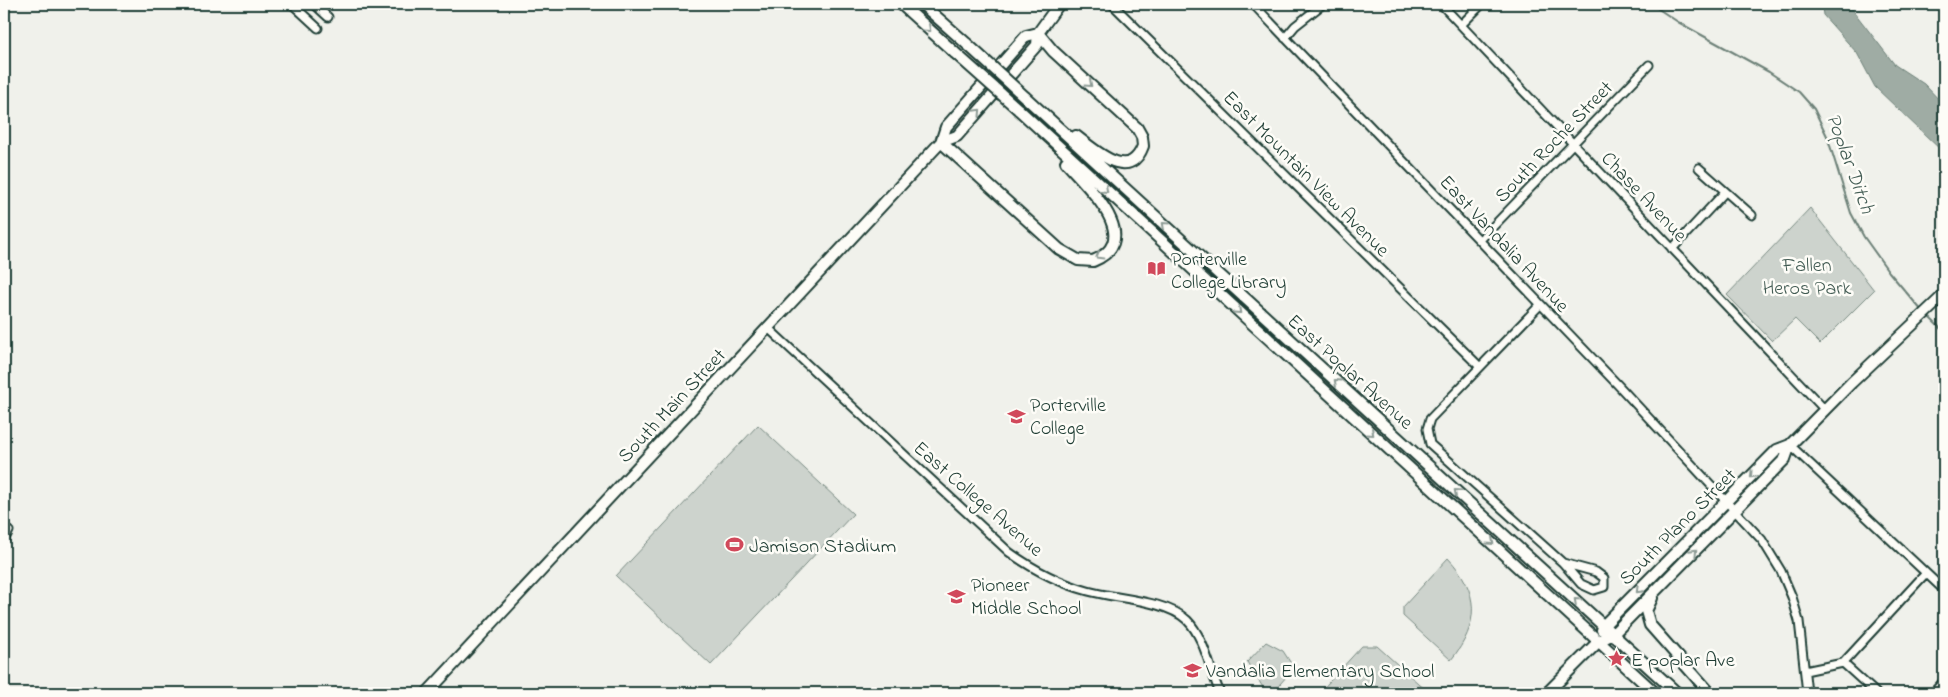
<svg xmlns="http://www.w3.org/2000/svg" width="1948" height="697" font-family="'Indie Flower',sans-serif">
	<style>
		.green { fill: #cdd3cd; stroke: #768880 }
		.water { fill: #9faca4; stroke: #6c8077 }
		.lines { fill: none; stroke-linecap: round; stroke-linejoin: round }
		.stream { stroke: #6c8077; stroke-width: 2 }
		.minor-casing { stroke: #1f3d34; stroke-width: 11 }
		.secondary-casing { stroke: #1f3d34; stroke-width: 14 }
		.minor { stroke: #fdfcf7; stroke-width: 7 }
		.secondary { stroke: #fdfcf7; stroke-width: 10 }
		.secondary-bridge-casing { stroke: #1f3d34; stroke-width: 14; stroke-linecap: butt }
		.secondary-bridge { stroke: #fdfcf7; stroke-width: 10 }
		.oneway { stroke: #8e9c96 }
		.labels { text-anchor: middle; stroke-width: 5; stroke-linejoin: round; paint-order: stroke }
		.street-label { font-size: 20px; fill: #1f3d34; stroke: #fdfcf7 }
		.poi-label { font-size: 20px; fill: #1f3d34; stroke: #fdfcf7; text-anchor: start }
		.park-label { font-size: 20px; fill: #425b53; stroke: #fdfcf7 }
		.water-label { font-size: 21px; font-style: italic; fill: #455e56; stroke: #fdfcf7 }
	</style>
	<rect width="100%" height="100%" fill="#f0f1eb"/>
	<filter id="ink" filterUnits="userSpaceOnUse"><feTurbulence type="fractalNoise" baseFrequency=".02" numOctaves="2"/><feDisplacementMap in="SourceGraphic" scale="10" xChannelSelector="R" yChannelSelector="G"/><feConvolveMatrix kernelMatrix="1 2 1 2 8 2 1 2 1" color-interpolation-filters="sRGB"/></filter>
	<g filter="url(#ink)">
		<!-- green -->
		<path class="green" d="M1810,208L1874,290L1820,344L1795,319L1772,341L1727,295Z
			M758,425L853,514L711,665L616,576Z
			M1448,558C1480,592 1480,624 1451,660L1403,616V607Z
			M1266,642L1283,651L1294,668L1273,692L1264,689L1247,662Z
			M1362,646H1377L1429,693H1319Z"/>
		<!-- water -->
		<path class="water" d="M1819,4H1848L1895,65L1924,84L1944,105V153L1875,87L1857,53L1823,15L1822,8Z"/>
		<g class="lines">
			<!-- stream -->
			<path class="stream" d="M1651,4L1678,22L1769,72L1799,92L1814,109L1827,136L1851,213L1864,237L1889,272L1922,311
				M1928,316L1944,332"/>
			<defs>
				<path id="minor" d="M292,4L318,28
					M314,4L328,17
					M1112,4L1479,366
					M1253,4L1618,385L1762,540L1781,571L1792,597L1799,621L1807,693
					M1441,4L1825,410
					M1939,4L1944,8
					M1461,25L1482,4
					M1285,38L1295,26L1323,4
					M1699,168L1752,215
					M1480,240L1649,65
					M1672,249L1725,192
					M1540,305L1430,419L1427,429L1430,444L1563,563L1581,584L1594,590L1604,587V578L1596,572L1563,563
					M767,327L1009,552C1034,570 1059,583 1088,591C1117,599 1166,600 1187,620C1205,638 1210,671 1220,693
					M1790,445L1944,590
					M4,540L9,531
					M1843,663L1876,693
					M1805,671L1843,663L1926,573
					M1933,693L1944,681"/>
				<path id="secondary" d="M901,4L955,53
					M922,4L967,44
					M1038,33L1053,51L1137,128L1142,137L1143,146C1129,184 1094,149 1076,136
					M1025,97L1677,693
					M1018,109L1655,693
					M941,142L1059,249L1078,260L1093,261C1146,239 1086,186 1066,162
					M941,142L957,136L1037,45L1038,33L1059,4
					M1652,598L1646,611L1650,625L1710,693
					M1602,630L1604,625L1777,450L1790,445
					M427,693L941,142L946,127L1026,36L1038,33
					M1547,693L1599,641L1613,634L1785,459L1790,445L1851,383L1944,295"/>
			</defs>
			<!-- minor casing -->
			<use href="#minor" class="minor-casing"/>
			<!-- secondary casing -->
			<use href="#secondary" class="secondary-casing"/>
			<!-- minor -->
			<use href="#minor" class="minor"/>
			<!-- secondary -->
			<use href="#secondary" class="secondary"/>
			<defs>
				<path id="secondary-bridge" d="M967,44L1025,97
					M955,53L1018,109"/>
			</defs>
			<!-- secondary-bridge casing -->
			<use href="#secondary-bridge" class="secondary-bridge-casing"/>
			<!-- secondary-bridge -->
			<use href="#secondary-bridge" class="secondary-bridge"/>
		</g>
		<!-- one-way arrows -->
		<defs><path id="oneway-chevron" d="M-2-3.5L2.5 0L-2 3.5" fill="none" stroke-width="1.6" stroke-linecap="round" stroke-linejoin="round" transform="scale(1.25)"/></defs>
		<g class="oneway">
			<use href="#oneway-chevron" transform="translate(928 29) rotate(42)"/>
			<use href="#oneway-chevron" transform="translate(1089 84) rotate(42)"/>
			<use href="#oneway-chevron" transform="translate(978 112) rotate(-47)"/>
			<use href="#oneway-chevron" transform="translate(1105 190) rotate(42)"/>
			<use href="#oneway-chevron" transform="translate(1165 225) rotate(-138)"/>
			<use href="#oneway-chevron" transform="translate(1099 256) rotate(149)"/>
			<use href="#oneway-chevron" transform="translate(1238 311) rotate(42)"/>
			<use href="#oneway-chevron" transform="translate(1337 382) rotate(-138)"/>
			<use href="#oneway-chevron" transform="translate(1371 433) rotate(42)"/>
			<use href="#oneway-chevron" transform="translate(1753 475) rotate(134)"/>
			<use href="#oneway-chevron" transform="translate(1457 492) rotate(-138)"/>
			<use href="#oneway-chevron" transform="translate(1491 542) rotate(42)"/>
			<use href="#oneway-chevron" transform="translate(1694 552) rotate(-45)"/>
			<use href="#oneway-chevron" transform="translate(1639 590) rotate(135)"/>
			<use href="#oneway-chevron" transform="translate(1577 601) rotate(-138)"/>
		</g>
	</g>
	<!-- icons -->
	<defs>
		<symbol id="library-bare" viewBox="-9 -9 18 18"><path d="M-6-4Q-3-5.5-.7-3.5V5Q-3 3-6 4ZM6-4Q3-5.5 .7-3.5V5Q3 3 6 4Z" fill="#d1495b" stroke="#fdfcf7" stroke-width="2.5" paint-order="stroke"/></symbol>
		<symbol id="university-bare" viewBox="-9 -9 18 18"><path d="M0-5L7-2L0 1L-7-2ZM-4 1L0 2.5L4 1V4Q0 6-4 4Z" fill="#d1495b" stroke="#fdfcf7" stroke-width="2.5" paint-order="stroke"/></symbol>
		<symbol id="stadium-bare" viewBox="-9 -9 18 18"><path d="M0-5a6.5 5 0 1 0 0 10a6.5 5 0 1 0 0-10ZM-3.5-1.8h7v3.6h-7Z" fill="#d1495b" stroke="#fdfcf7" stroke-width="2.5" paint-order="stroke"/></symbol>
		<symbol id="school-bare" viewBox="-9 -9 18 18"><path d="M0-5L7-2L0 1L-7-2ZM-4 1L0 2.5L4 1V4Q0 6-4 4Z" fill="#d1495b" stroke="#fdfcf7" stroke-width="2.5" paint-order="stroke"/></symbol>
		<symbol id="sight-bare" viewBox="-9 -9 18 18"><path d="M0-6L1.8-2.2L6-1.7L2.9 1.2L3.7 5.4L0 3.3L-3.7 5.4L-2.9 1.2L-6-1.7L-1.8-2.2Z" fill="#d1495b" stroke="#fdfcf7" stroke-width="2.5" paint-order="stroke"/></symbol>
	</defs>
	<g fill-rule="evenodd">
		<use href="#library-bare" x="1144" y="256" width="25" height="25"/>
		<use href="#university-bare" x="1004" y="404" width="25" height="25"/>
		<use href="#stadium-bare" x="722" y="532" width="25" height="25"/>
		<use href="#school-bare" x="944" y="584" width="25" height="25"/>
		<use href="#sight-bare" x="1604" y="646" width="25" height="25"/>
		<use href="#school-bare" x="1180" y="658" width="25" height="25"/>
	</g>
	<g class="labels">
		<!-- street labels -->
		<g class="street-label">
			<text transform="translate(1553 141) rotate(-46)" y="7">South Roche Street</text>
			<text transform="translate(1307 173) rotate(45)" y="7">East Mountain View Avenue</text>
			<text transform="translate(1645 196) rotate(47)" y="7">Chase Avenue</text>
			<text transform="translate(1505 243) rotate(47)" y="7">East Vandalia Avenue</text>
			<text transform="translate(1351 371) rotate(42)" y="7">East Poplar Avenue</text>
			<text transform="translate(671 405) rotate(-47)" y="7">South Main Street</text>
			<text transform="translate(979 498) rotate(41)" y="7">East College Avenue</text>
			<text transform="translate(1677 526) rotate(-45)" y="7">South Plano Street</text>
		</g>
		<!-- poi labels -->
		<g class="poi-label">
			<text x="1171" y="265">Porterville<tspan x="1171" dy="23">College Library</tspan></text>
			<text x="1030" y="411">Porterville<tspan x="1030" dy="23">College</tspan></text>
			<text x="749" y="552">Jamison Stadium</text>
			<text x="971" y="591">Pioneer<tspan x="971" dy="23">Middle School</tspan></text>
			<text x="1631" y="666">E poplar Ave</text>
			<text x="1206" y="677">Vandalia Elementary School</text>
		</g>
		<!-- park labels -->
		<g class="park-label">
			<text x="1807" y="271">Fallen<tspan x="1807" dy="23">Heros Park</tspan></text>
		</g>
		<!-- water labels -->
		<g class="water-label">
			<text transform="translate(1851 163) rotate(70)" y="7">Poplar Ditch</text>
		</g>
	</g>
	<!-- margin -->
	<rect width="1948" height="697" fill="none" stroke="#fdfcf7" stroke-width="20"/>
	<rect x="10" y="10" width="1928" height="677" fill="none" stroke="#1f3d34" stroke-width="2" filter="url(#ink)"/>
</svg>
